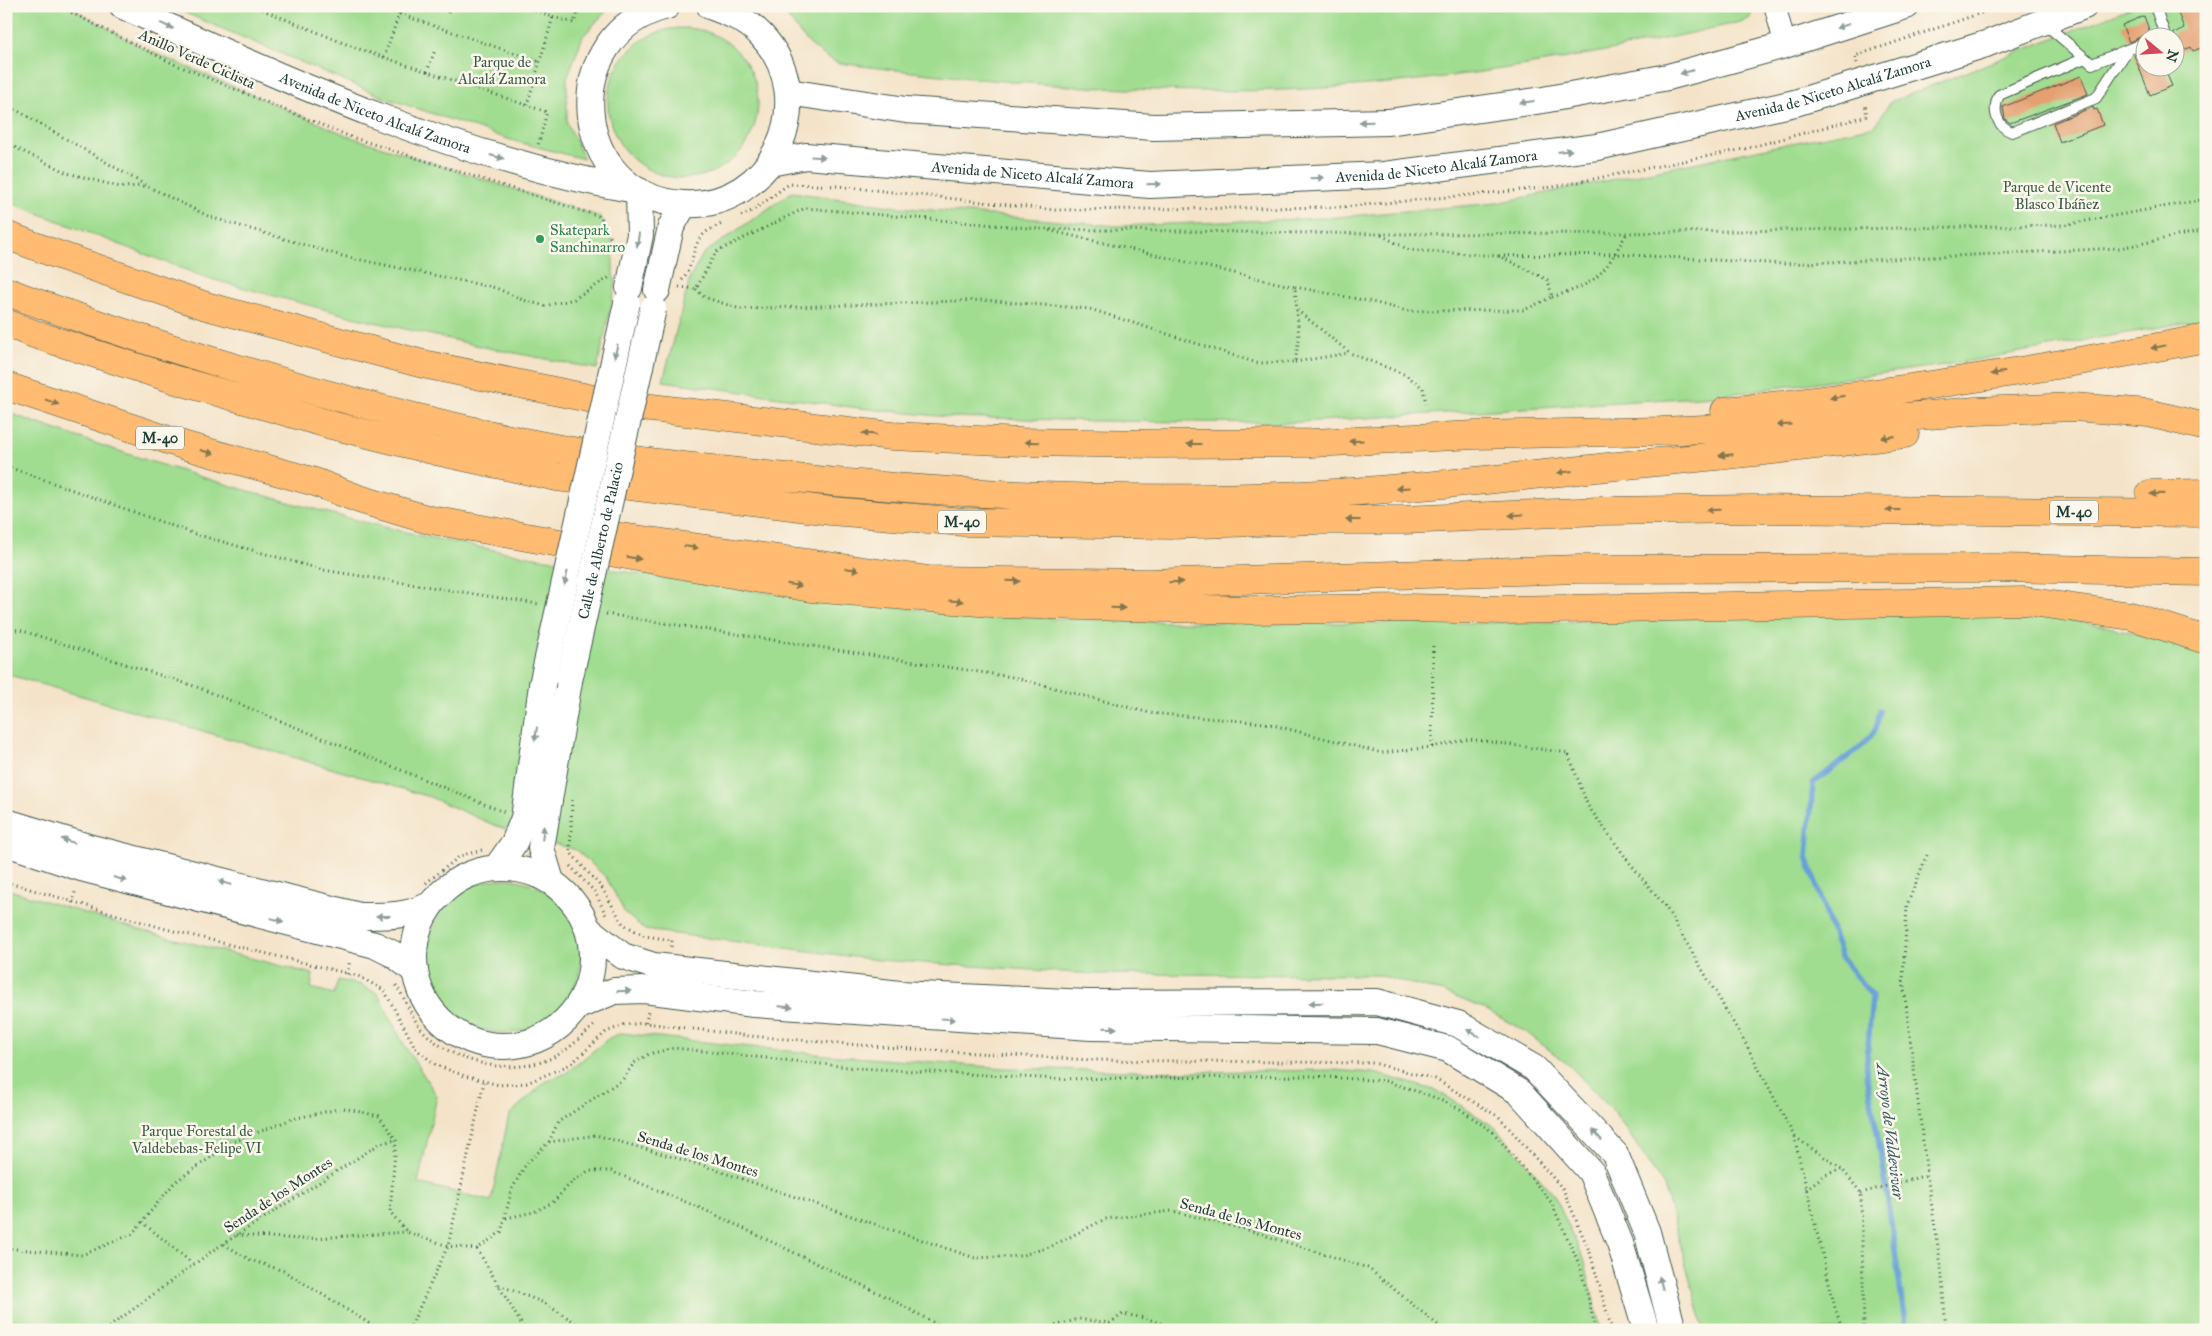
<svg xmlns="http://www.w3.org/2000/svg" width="2212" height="1336" font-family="'IM FELL Great Primer',serif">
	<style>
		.green { fill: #a0dd90; stroke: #608d62; fill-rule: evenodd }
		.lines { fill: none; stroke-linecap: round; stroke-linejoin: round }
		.stream { stroke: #68a0d6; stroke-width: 5.5 }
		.building { fill: #e4a071 }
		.service-casing { stroke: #3f564a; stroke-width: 12 }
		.minor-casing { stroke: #3f564a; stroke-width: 23 }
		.tertiary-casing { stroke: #3f564a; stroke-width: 28 }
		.motorway-casing { stroke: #3f564a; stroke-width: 29 }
		.path { stroke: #3f564a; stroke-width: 3; stroke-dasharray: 1 4; stroke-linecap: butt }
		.service { stroke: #fff; stroke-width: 10 }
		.minor { stroke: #fff; stroke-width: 21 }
		.tertiary { stroke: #fff; stroke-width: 26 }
		.motorway { stroke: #febb71; stroke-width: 28 }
		.tertiary-bridge-casing { stroke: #3f564a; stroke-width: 28; stroke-linecap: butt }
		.tertiary-bridge { stroke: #fff; stroke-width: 26 }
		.oneway { fill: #8f9e9a }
		.oneway2 { fill: #83764f }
		.leisure-dot { fill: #2e9e5b; stroke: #fbf7ec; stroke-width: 2 }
		.labels { text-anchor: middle; stroke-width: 5; stroke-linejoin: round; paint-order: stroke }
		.shield { fill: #fbf7ec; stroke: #61756b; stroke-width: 1 }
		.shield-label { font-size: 14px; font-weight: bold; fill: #1f3d34 }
		.street-label { font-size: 15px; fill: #1f3d34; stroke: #fbf7ec }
		.park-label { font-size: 15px; fill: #395d46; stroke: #fbf7ec }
		.leisure-label { font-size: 15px; fill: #27864d; stroke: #fbf7ec; text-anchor: start }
		.water-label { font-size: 16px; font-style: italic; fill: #355b65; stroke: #fbf7ec }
	</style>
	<rect width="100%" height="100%" fill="#fbf7ec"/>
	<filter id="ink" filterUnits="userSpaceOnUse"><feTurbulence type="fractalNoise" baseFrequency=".02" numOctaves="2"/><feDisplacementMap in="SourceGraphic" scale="10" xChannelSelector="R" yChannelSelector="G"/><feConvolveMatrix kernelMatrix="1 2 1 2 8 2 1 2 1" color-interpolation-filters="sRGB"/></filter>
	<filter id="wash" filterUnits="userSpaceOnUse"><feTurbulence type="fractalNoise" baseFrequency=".0096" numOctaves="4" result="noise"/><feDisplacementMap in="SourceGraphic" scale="20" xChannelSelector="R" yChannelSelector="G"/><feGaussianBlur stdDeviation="1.12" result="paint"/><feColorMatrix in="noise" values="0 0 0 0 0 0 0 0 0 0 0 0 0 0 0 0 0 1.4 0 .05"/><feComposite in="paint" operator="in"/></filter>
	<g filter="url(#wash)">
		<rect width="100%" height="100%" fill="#f4e3c8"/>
		<!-- green -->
		<path class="green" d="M6,6H68L147,50L351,137L601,217L613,243V276L616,282L597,369L489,348L357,318L207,278L6,201Z
			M169,6H611L583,36L567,78V123L584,159L514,141L383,97Z
			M780,6H1755L1749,19L1740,22C1598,55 1453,82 1307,89C1150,96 993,83 838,63C806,47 800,33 780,6Z
			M2135,6H2206V319L1959,363L1715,396L1286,423L1101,421L948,417L859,408L663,381L690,278L703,254L792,192L898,207L1117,226L1326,218L1497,203L1875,126L1890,102ZM2144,38H2174V68H2144Z
			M608 103a75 75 0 1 1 150 0a75 75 0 1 1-150 0Z
			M6,412C132,458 261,497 392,529C472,548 553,560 634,573C763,594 893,610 1023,617C1158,624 1292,623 1427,623C1542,624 1658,619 1774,615C1863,611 1953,605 2042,616C2098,622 2152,637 2206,652V1330H1704L1664,1186L1615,1113L1570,1066L1526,1032L1483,1008L1443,992L1377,975L1094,974L878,960L645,930L625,913L606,877L576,850L496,826L430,797L6,674Z
			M427 956a77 77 0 1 1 154 0a77 77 0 1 1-154 0Z
			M6,889L140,930L313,974L311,988L334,994L338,980L361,985L378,994L403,1043L437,1096L418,1183L491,1201L509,1115L545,1082L566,1073L609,1038L621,1033L826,1055L1005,1068L1182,1072L1332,1070L1374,1073L1438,1091L1496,1128L1554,1195L1584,1259L1601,1330H6Z"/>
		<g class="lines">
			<!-- stream -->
			<path class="stream" d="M1880,711L1876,729L1863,745L1813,783L1807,857L1841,957L1872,996L1866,1074L1883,1165L1906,1330"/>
		</g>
		<g id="blocks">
			<!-- building -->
			<path class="building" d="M2175,6H2206V46L2193,51L2191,47L2174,55V33L2184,28Z
				M2144,16L2152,38L2142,36L2129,42L2122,25Z
				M2144,50V68H2164L2172,86L2150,95L2134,55Z
				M2081,76L2088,94L2010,123L2005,119L2003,107Z
				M2093,107L2094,110L2097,109L2103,125L2060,142L2053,123Z"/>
		</g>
	</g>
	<g filter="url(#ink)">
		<use href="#blocks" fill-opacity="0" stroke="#3f564a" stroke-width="1"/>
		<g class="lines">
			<defs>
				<path id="service" d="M2155,6L2165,35L2159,38
					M2045,24L2092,64L2144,43
					M2085,58L1999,95C1992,110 1996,126 2012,132L2096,98L2127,51"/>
				<path id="minor" d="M1775,6L1785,45"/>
				<g id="tertiary">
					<path id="s1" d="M123,6C285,80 459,160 636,190"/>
					<path d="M667,6C556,33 569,197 683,204C772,210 822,101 762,36C748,20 729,13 710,6"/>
					<path d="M788,92L906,110L1154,127L1388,122L1543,100L1668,77L1785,45L1906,6"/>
					<path id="s2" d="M770,163L806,156L1150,185L1384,175L1597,147L1795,103L1986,44L2084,6"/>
					<path d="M629,288L640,235L639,191"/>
					<path d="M657,290L671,227L684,204"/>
					<path d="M6,822L88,847L360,916C386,916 406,917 430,905"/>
					<path d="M6,843L81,868L375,945L395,955L415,971"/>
					<path d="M497,867L514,843L524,818L542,685"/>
					<circle cx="503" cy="957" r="89"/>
					<path d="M551,881L541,848L569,681"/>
					<path d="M589,930L623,956L654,966L900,994L1088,1003L1377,1002L1458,1024L1534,1068L1615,1154L1647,1232L1673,1330"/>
					<path d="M578,1006L614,991L644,990L754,1004L1091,1027L1377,1031L1448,1049L1519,1092L1591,1172L1620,1243L1646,1330"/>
				</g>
				<path id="motorway" d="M6,235L53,253L206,306L423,364L617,404L892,436L1022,442L1156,444L1312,443L1475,435L1661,431L1836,423L1976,411L2074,407L2148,413L2206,427
					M6,291C60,313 116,330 171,348C297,388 425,423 555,448C628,461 703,468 776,476C943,494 1111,503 1279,496C1389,491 1497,479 1607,467C1706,457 1806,448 1905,434
					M6,323L34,334L176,380L335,426L436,451L557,477L831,511L964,522L1170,525L1317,520H1404L1600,511L1752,509L2206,513
					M6,386L186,446L315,482L359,499L426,519L811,588L1003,604L1251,610L1408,608L1502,610L2025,601L2131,616L2206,640
					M1725,411C1886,395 2047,368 2206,338
					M2150,494L2206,493
					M607,535L929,580L1149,583L1579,569L1996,568L2206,572"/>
			</defs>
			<!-- service casing -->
			<use href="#service" class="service-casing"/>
			<!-- minor casing -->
			<use href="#minor" class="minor-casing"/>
			<!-- tertiary casing -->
			<use href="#tertiary" class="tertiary-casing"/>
			<!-- motorway casing -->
			<use href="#motorway" class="motorway-casing"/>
			<!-- path -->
			<path class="path" d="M58,6L174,64L351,137L601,217L613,243V249
				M253,6L356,48L547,112L538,146
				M376,6L540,62
				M521,6L553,17L527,105
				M448,13L451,6
				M553,17L574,23L580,6
				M384,57L402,6
				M1857,63L1855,56L2002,6
				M427,72L435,50
				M6,104L147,186L210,217L342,256L496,288L523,300L545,306L574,299L610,277
				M6,143L67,173L120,187L147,186
				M741,216L752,211L789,184L838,186L1055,210L1343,207L1553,187L1744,149L1867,116L1865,104
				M1499,256L1614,254L1785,264L2120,248L2206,230
				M682,280C701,255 685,238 722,224
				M679,287L696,289L716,252L805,208L1040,229L1379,234L1627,233L2064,225L2206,199
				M1295,287L1368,301L1407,311L1524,310L1552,297L1548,280L1499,256L1409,250L1381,235
				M696,289L704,297L740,309L984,300L1090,309L1257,363L1295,362L1299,338L1295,287L1047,230
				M1552,297C1600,283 1603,274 1627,233
				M1297,310L1350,353L1406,375L1423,388L1426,404
				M1295,362L1349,353
				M6,466L195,534L323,570L538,604
				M606,614L1012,677L1150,713L1265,723L1382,753L1432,747L1470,739L1568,753L1588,806L1632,866L1665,906L1747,1046L1794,1136L1835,1308L1843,1330
				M6,630H20L197,687L504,812
				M1432,747L1433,646
				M572,800L570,852L602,888L623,924L645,936L672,940L671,947
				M1927,855L1907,905L1903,980L1927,1175L1941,1266L1946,1330
				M570,866L595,892L606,915
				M6,882L166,929L358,976L384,990L416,1049L436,1065L465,1076L499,1085L527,1083L571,1064L606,1032L624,1025L646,1023L750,1036L897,1048L1090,1060L1373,1063L1435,1079L1499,1117L1563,1189L1590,1253L1612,1330
				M426,883L460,856L482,850
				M72,903L76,889
				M347,974L350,960
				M396,985C406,1000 411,1017 423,1031C456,1066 522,1080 564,1051C575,1044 585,1033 596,1024
				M646,1023L648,1011
				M1795,1137L1842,1169L1861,1193L1864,1330
				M396,1140L390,1212L407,1232L448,1246L477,1249L501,1232L512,1189L526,1164L549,1142L596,1135L701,1165L975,1258L1020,1256L1052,1246L1105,1219L1172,1211L1248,1230L1368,1268L1444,1330
				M549,1142L558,1122L623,1079L634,1063L649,1054L674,1048L858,1068L1059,1079L1311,1076L1385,1081L1431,1096L1460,1109L1493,1132L1551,1202L1580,1266L1596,1330
				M1806,1189L1825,1175L1841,1169
				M1861,1193L1927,1175
				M506,1218L534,1212L553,1202L572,1182L588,1171H611L705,1210L889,1298L947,1330
				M142,1222L193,1264
				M237,1235L302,1239L407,1232
				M224,1244L250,1260L284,1271L380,1330
				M6,1248L82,1255L132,1234L175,1182L233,1142L292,1119L343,1108L379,1116L396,1140
				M477,1249L525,1330
				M499,1285L544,1303L587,1330
				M105,1330L212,1251L381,1143L396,1140
				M409,1330L448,1246L484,1082
				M1041,1330L1079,1319L1110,1323L1123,1314L1145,1318L1180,1330"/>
			<!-- service -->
			<use href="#service" class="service"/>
			<!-- minor -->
			<use href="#minor" class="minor"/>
			<!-- tertiary -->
			<use href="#tertiary" class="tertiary"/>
			<!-- motorway -->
			<use href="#motorway" class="motorway"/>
			<defs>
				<g id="tertiary-bridge">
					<path id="s3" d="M569,681L653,309"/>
					<path d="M542,685L627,303"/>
				</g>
			</defs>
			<!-- tertiary-bridge casing -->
			<use href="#tertiary-bridge" class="tertiary-bridge-casing"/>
			<!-- tertiary-bridge -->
			<use href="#tertiary-bridge" class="tertiary-bridge"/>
		</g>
		<!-- one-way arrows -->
		<defs><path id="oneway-solid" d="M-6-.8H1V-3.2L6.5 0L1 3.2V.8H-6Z" transform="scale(1.25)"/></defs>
		<g class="oneway">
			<use href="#oneway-solid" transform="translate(167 26) rotate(24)"/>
			<use href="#oneway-solid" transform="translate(1843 26) rotate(162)"/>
			<use href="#oneway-solid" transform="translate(1687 72) rotate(165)"/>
			<use href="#oneway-solid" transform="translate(1527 102) rotate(172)"/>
			<use href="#oneway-solid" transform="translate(1366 122) rotate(179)"/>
			<use href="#oneway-solid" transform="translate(1565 151) rotate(-7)"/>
			<use href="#oneway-solid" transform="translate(497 157) rotate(15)"/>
			<use href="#oneway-solid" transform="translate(818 157) rotate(4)"/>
			<use href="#oneway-solid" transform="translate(1317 178) rotate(-2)"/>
			<use href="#oneway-solid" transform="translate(1154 184) rotate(-1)"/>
			<use href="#oneway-solid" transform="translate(638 240) rotate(98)"/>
			<use href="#oneway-solid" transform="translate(616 351) rotate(103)"/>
			<use href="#oneway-solid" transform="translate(566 578) rotate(103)"/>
			<use href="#oneway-solid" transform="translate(536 734) rotate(98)"/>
			<use href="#oneway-solid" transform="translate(543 833) rotate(-84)"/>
			<use href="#oneway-solid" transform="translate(68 841) rotate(-163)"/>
			<use href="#oneway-solid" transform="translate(120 879) rotate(15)"/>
			<use href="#oneway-solid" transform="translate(225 883) rotate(-165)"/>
			<use href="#oneway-solid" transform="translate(383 916) rotate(-180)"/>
			<use href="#oneway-solid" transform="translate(277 920) rotate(15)"/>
			<use href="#oneway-solid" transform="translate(624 991) rotate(-2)"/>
			<use href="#oneway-solid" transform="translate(1316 1003) rotate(179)"/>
			<use href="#oneway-solid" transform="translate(786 1007) rotate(5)"/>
			<use href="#oneway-solid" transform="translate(948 1019) rotate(3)"/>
			<use href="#oneway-solid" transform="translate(1110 1028) rotate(1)"/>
			<use href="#oneway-solid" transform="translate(1473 1033) rotate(-150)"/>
			<use href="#oneway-solid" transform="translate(1597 1135) rotate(-133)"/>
			<use href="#oneway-solid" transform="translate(1661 1283) rotate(-105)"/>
		</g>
		<g class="oneway2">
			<use href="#oneway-solid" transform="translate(2158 347) rotate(169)"/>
			<use href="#oneway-solid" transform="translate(1998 373) rotate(171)"/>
			<use href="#oneway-solid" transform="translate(1837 397) rotate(171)"/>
			<use href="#oneway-solid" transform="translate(52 402) rotate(20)"/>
			<use href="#oneway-solid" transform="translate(1784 425) rotate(177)"/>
			<use href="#oneway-solid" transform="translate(869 434) rotate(-174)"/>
			<use href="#oneway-solid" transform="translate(1888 437) rotate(172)"/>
			<use href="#oneway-solid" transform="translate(1356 441) rotate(177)"/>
			<use href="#oneway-solid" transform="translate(1032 442) rotate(-179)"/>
			<use href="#oneway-solid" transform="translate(1194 444) rotate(180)"/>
			<use href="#oneway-solid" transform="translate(207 452) rotate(15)"/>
			<use href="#oneway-solid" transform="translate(1726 455) rotate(174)"/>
			<use href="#oneway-solid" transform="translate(1565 472) rotate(173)"/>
			<use href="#oneway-solid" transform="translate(1403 488) rotate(177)"/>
			<use href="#oneway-solid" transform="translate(2157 494) rotate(179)"/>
			<use href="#oneway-solid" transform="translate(1713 510) rotate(179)"/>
			<use href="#oneway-solid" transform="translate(1893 510) rotate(-180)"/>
			<use href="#oneway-solid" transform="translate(1516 515) rotate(177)"/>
			<use href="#oneway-solid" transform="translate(1353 520) rotate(-180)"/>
			<use href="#oneway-solid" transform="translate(691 547) rotate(8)"/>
			<use href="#oneway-solid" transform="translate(634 558) rotate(10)"/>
			<use href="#oneway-solid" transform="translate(852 569) rotate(8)"/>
			<use href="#oneway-solid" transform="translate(1013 581) rotate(1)"/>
			<use href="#oneway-solid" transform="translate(1176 582) rotate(-2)"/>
			<use href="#oneway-solid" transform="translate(794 585) rotate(9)"/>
			<use href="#oneway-solid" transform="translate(956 601) rotate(4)"/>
			<use href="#oneway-solid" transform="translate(1118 608) rotate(1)"/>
		</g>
	</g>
	<!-- markers -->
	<circle class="leisure-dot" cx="540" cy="239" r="5"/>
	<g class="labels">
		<!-- shield labels -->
		<g class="shield">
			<rect x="136" y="426.5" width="48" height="23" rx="4"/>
			<rect x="2050" y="500.5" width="48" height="23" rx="4"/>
			<rect x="938" y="510.5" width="48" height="23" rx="4"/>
		</g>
		<g class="shield-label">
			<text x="160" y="443">M-40</text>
			<text x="2074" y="517">M-40</text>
			<text x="962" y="527">M-40</text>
		</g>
		<!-- street labels -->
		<g class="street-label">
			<text transform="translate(197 59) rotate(24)" y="5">Anillo Verde Ciclista</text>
			<text dy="5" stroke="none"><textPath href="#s2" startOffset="1074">Avenida de Niceto Alcalá Zamora</textPath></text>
			<text dy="5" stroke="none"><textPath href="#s1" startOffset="274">Avenida de Niceto Alcalá Zamora</textPath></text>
			<text dy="5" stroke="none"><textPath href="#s2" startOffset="669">Avenida de Niceto Alcalá Zamora</textPath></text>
			<text dy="5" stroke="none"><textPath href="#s2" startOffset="264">Avenida de Niceto Alcalá Zamora</textPath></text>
			<text dy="5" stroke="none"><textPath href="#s3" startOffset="144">Calle de Alberto de Palacio</textPath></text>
			<text transform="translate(698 1154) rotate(17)" y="5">Senda de los Montes</text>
			<text transform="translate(278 1195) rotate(-33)" y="5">Senda de los Montes</text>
			<text transform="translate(1241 1219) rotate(15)" y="5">Senda de los Montes</text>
		</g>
		<!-- park labels -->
		<g class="park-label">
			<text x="502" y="67">Parque de<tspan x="502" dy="17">Alcalá Zamora</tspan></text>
			<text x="2057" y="192">Parque de Vicente<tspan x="2057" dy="17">Blasco Ibáñez</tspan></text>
			<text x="197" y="1136">Parque Forestal de<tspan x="197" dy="17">Valdebebas-Felipe VI</tspan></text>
		</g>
		<!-- leisure labels -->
		<g class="leisure-label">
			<text x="550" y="235">Skatepark<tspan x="550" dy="17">Sanchinarro</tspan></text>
		</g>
		<!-- water labels -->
		<g class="water-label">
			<text transform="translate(1891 1131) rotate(83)" y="6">Arroyo de Valdevivar</text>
		</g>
	</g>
	<!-- margin -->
	<rect width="2212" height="1336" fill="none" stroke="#fbf7ec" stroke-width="25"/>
	<!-- north arrow -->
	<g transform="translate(2160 52) rotate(108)"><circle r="24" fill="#fbf7ec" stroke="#a3ada2"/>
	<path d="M0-4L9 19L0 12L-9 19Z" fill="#d1495b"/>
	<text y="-8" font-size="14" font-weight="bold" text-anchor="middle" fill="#1f3d34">N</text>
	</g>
</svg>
